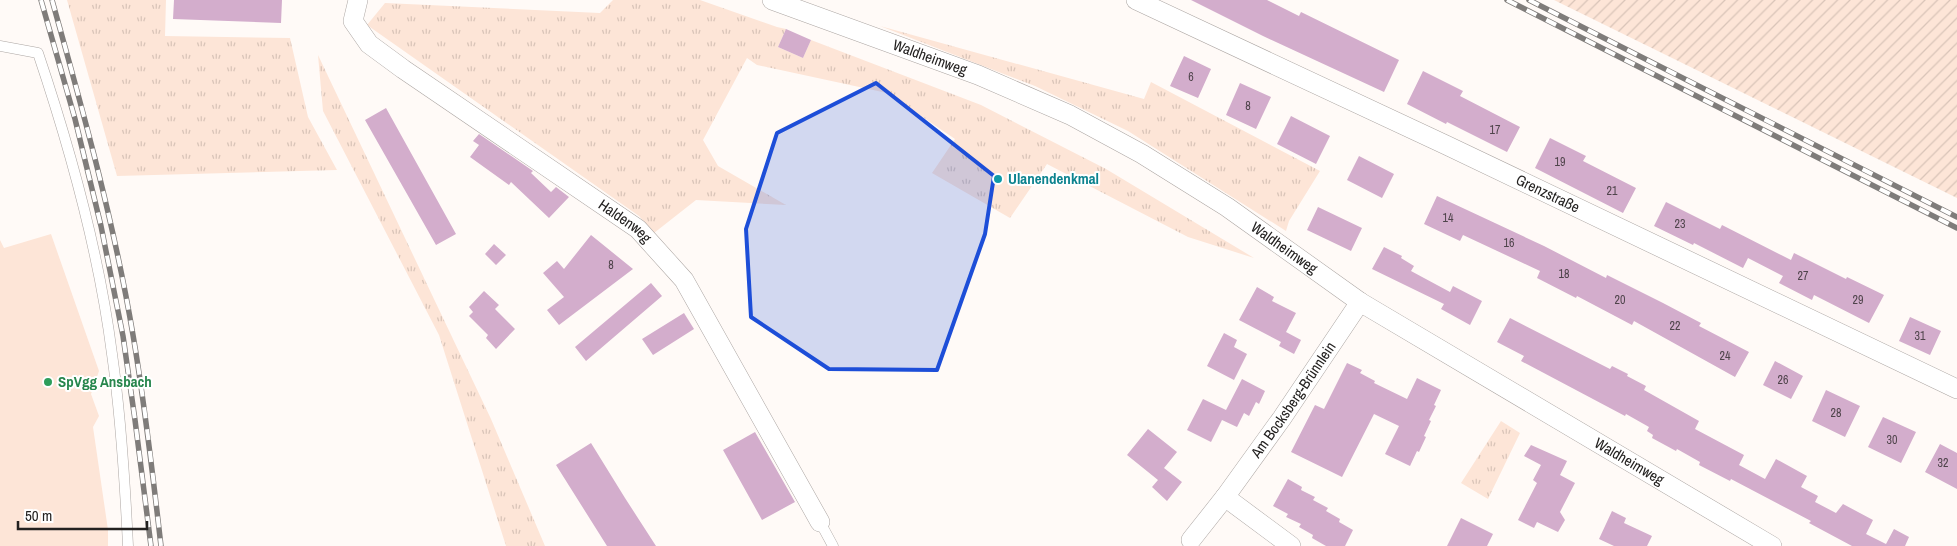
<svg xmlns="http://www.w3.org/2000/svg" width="1957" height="546" font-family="'Archivo Narrow',sans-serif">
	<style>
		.grass { fill: url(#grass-tufts) }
		.garden { fill: url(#garden-furrows) }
		.pitch { fill: #fde5d7 }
		.building { fill: #d3adcc }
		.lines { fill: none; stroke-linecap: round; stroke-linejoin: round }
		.service-casing { stroke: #aca6a3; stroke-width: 11 }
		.minor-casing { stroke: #aca6a3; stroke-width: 20 }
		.service { stroke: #fff; stroke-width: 10 }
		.minor { stroke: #fff; stroke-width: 19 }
		.rail-casing { stroke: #7f7c7a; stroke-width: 5.5 }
		.rail { stroke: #fff; stroke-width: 4; stroke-dasharray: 11; stroke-linecap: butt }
		.marked { fill: #1d4ed8; fill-opacity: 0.2; stroke: #1d4ed8; stroke-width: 4; stroke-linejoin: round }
		.culture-dot { fill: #0f9aa8; stroke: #fff; stroke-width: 2 }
		.leisure-dot { fill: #2e9e5b; stroke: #fff; stroke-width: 2 }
		.labels { text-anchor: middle; stroke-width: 4; stroke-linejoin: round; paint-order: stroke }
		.number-label { font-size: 12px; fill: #4f444b }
		.street-label { font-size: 15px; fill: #232120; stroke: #fff }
		.culture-label { font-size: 15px; font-weight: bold; fill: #0d838f; stroke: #fff; text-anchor: start }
		.leisure-label { font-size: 15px; font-weight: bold; fill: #27864d; stroke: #fff; text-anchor: start }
	</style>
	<defs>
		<pattern id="grass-tufts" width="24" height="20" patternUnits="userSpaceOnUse" patternTransform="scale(1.25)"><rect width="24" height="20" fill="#fde5d7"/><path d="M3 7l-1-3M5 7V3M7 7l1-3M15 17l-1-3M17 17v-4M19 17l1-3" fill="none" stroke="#d9c4b8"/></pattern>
		<pattern id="garden-furrows" width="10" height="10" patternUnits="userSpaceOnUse" patternTransform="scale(1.25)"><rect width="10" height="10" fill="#fde5d7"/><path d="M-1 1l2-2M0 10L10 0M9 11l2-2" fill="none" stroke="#d9c4b8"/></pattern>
	</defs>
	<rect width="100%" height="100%" fill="#fffaf7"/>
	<!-- grass -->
	<path class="grass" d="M67,0H166L165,36L290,38L308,117L337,170L117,176Z
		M613,0H700L777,27L786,29L778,47L803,58L811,40L981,105L1106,169L1254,258L1188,237L1047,164L1010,218L932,173L955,139L887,93L757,65L747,58L703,140L718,166L786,205L696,200L654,233L639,216L367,25L385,3L600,13Z
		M880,26L1144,99L1151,82L1320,171L1289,221L1286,231L1128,131L1035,86Z
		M318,55L491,419L545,546H506L439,335L323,111Z
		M1501,421L1520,433L1488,499L1461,483Z"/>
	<!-- garden -->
	<path class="garden" d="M1554,0H1957V198Z"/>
	<!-- pitch -->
	<path class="pitch" d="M51,234L99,371L91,394L99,416L93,427L108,530V546H0V240L4,248Z"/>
	<!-- building -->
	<path class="building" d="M174,0H282L281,23L173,19Z
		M1191,0H1267L1299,16L1301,12L1399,60L1384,92L1263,36Z
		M786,29L811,40L803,58L778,47Z
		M1184,56L1211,69L1198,98L1170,86Z
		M1423,71L1463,91L1460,96L1520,127L1507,152L1447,122L1446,124L1407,104Z
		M1240,83L1271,97L1256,129L1226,115Z
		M386,108L456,234L436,245L365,120Z
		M1291,116L1330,136L1316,164L1277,144Z
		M479,134L533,171L531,173L551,192L556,187L569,197L549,218L511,182L509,185L470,157L479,145L473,141Z
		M1550,138L1586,156L1583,161L1636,188L1623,213L1535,168Z
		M1359,156L1394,174L1382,198L1347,180Z
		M1437,196L1544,246L1606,278L1607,275L1663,303L1701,323L1699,326L1749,352L1735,377L1634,321L1632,325L1577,296L1576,298L1537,278L1540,271L1463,235L1460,241L1424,224Z
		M1666,202L1720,229L1722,225L1791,260L1794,253L1846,279L1847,277L1884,295L1869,323L1814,295L1812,300L1779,283L1783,276L1748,258L1743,268L1694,243L1693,245L1654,226Z
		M1318,207L1362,228L1351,251L1307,230Z
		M591,235L633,269L559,325L547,310L564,297L543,273L557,261L564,269Z
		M494,244L506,255L496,265L485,254Z
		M1384,247L1402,256L1401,258L1414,266L1411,271L1450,292L1453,286L1482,301L1470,325L1441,309L1444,304L1372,269Z
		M651,283L662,296L586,361L575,347Z
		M1257,287L1274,297L1272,301L1296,313L1286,332L1301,340L1294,354L1279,346L1281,342L1239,320Z
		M484,291L499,305L495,309L515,329L496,349L486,338L488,335L469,316L473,312L469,307Z
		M684,313L694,329L653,355L642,339Z
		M1910,317L1941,331L1930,355L1899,341Z
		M1510,318L1610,369L1612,366L1628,374L1627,376L1646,386L1644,390L1699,421L1695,429L1744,455L1739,465L1765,479L1776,459L1807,476L1801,487L1818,496L1815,502L1836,513L1843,504L1873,520L1866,534L1886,544L1894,529L1909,537L1905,546H1852L1809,523L1811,521L1731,479L1730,481L1699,465L1700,462L1677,449L1676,451L1652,438L1653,435L1647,431L1649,427L1626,414L1625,416L1521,361L1524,356L1497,342Z
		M1224,333L1237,340L1234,347L1247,354L1234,380L1207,366Z
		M1775,361L1803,376L1791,399L1763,385Z
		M1347,363L1362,370L1360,373L1375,381L1374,383L1407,399L1417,378L1441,390L1434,405L1436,406L1429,420L1431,421L1424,436L1426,437L1419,452L1417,451L1410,466L1385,454L1399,426L1374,414L1342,477L1291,452L1315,405L1324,409Z
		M1242,379L1265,391L1259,404L1256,402L1249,416L1244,413L1237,427L1222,420L1211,442L1187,430L1203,399L1226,410Z
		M1826,390L1860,406L1845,437L1812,421Z
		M1883,417L1916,432L1901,463L1868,447Z
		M1148,429L1177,452L1164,468L1182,482L1167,501L1152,487L1158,480L1127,455Z
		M755,432L795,502L762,520L723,450Z
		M591,443L625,498L656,546H607L556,465Z
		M1940,444L1957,453V489L1925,472Z
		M1531,445L1567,461L1560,475L1575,483L1560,512L1565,520L1558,532L1537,522L1534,528L1518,520L1537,483L1533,480L1541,465L1524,456Z
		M1288,479L1302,487L1301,490L1315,497L1313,500L1328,508L1326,511L1340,519L1339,522L1353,530L1345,546H1326L1312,538L1313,535L1299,527L1301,524L1286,517L1288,514L1273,506Z
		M1612,511L1626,518L1624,523L1652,536L1647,546H1614L1599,539Z
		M1461,518L1493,534L1487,546H1447Z"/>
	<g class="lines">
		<defs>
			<path id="service" d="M0,46L38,53C71,151 99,252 112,354C121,417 125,482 128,546
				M820,522L833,546"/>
			<g id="minor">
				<path id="s1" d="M358,0L353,21L369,44L403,69L638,229L684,280L820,522"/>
				<path id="s2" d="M772,0L978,75L1070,115L1142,154L1227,207L1360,302L1772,546"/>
				<path id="s3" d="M1136,0L1446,145L1957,389"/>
				<path d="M1191,540L1225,497"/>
				<path id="s4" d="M1291,546L1225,497L1282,418L1360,302"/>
			</g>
		</defs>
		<!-- service casing -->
		<use href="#service" class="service-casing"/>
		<!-- minor casing -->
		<use href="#minor" class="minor-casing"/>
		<!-- service -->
		<use href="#service" class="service"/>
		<!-- minor -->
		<use href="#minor" class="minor"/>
		<defs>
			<path id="rail" d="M41,0L75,119L101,226L123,336L135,420L151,546
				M52,0C83,111 114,222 133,335C145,405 153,476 161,546
				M1507,0L1957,228
				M1529,0L1957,217"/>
		</defs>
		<!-- rail casing -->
		<use href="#rail" class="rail-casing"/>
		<!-- rail -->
		<use href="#rail" class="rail"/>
	</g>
	<!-- marked area -->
	<path class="marked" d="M876,83L994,176L985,234L937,370L829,369L751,317L746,229L777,133Z"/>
	<!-- markers -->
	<circle class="culture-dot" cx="998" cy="179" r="5"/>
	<circle class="leisure-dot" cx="48" cy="382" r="5"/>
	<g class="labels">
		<!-- number labels -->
		<g class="number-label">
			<text x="1191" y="81">6</text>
			<text x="1248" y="110">8</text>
			<text x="1495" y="134">17</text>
			<text x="1560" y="166">19</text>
			<text x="1612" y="195">21</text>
			<text x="1448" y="222">14</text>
			<text x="1680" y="228">23</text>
			<text x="1509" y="247">16</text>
			<text x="611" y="269">8</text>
			<text x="1564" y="278">18</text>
			<text x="1803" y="280">27</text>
			<text x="1620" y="304">20</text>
			<text x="1858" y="304">29</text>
			<text x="1675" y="330">22</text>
			<text x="1920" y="340">31</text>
			<text x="1725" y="360">24</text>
			<text x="1783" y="384">26</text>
			<text x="1836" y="417">28</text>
			<text x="1892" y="444">30</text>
			<text x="1943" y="467">32</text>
		</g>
		<!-- street labels -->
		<g class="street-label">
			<text dy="5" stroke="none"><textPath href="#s2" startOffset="168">Waldheimweg</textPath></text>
			<text dy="5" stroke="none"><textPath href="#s3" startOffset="455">Grenzstraße</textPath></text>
			<text dy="5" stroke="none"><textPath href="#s1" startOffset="361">Haldenweg</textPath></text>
			<text dy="5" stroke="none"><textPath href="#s2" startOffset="572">Waldheimweg</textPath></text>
			<text dy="5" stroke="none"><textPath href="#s4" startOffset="201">Am Bocksberg-Brünnlein</textPath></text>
			<text dy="5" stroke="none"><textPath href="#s2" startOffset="978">Waldheimweg</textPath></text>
		</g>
		<!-- culture labels -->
		<g class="culture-label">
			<text x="1008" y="184">Ulanendenkmal</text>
		</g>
		<!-- leisure labels -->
		<g class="leisure-label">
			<text x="58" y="387">SpVgg Ansbach</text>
		</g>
	</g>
	<!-- scale -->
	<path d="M18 521v8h129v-8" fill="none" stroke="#232120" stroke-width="2.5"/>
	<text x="25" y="521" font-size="15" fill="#232120" stroke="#ffffff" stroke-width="4" paint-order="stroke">50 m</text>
</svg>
